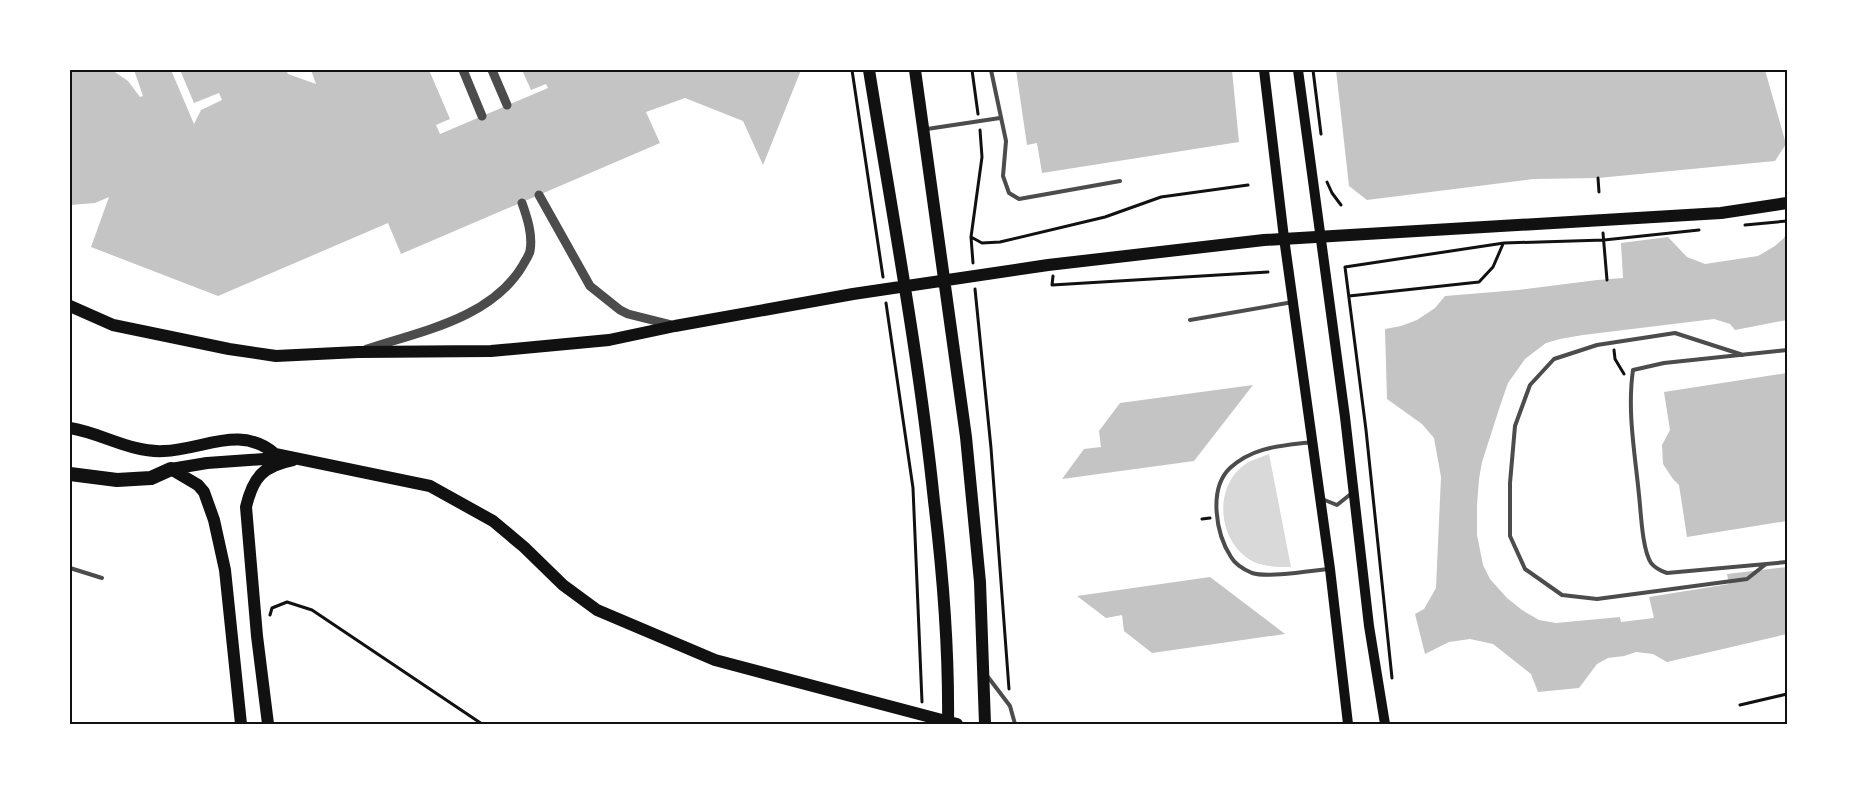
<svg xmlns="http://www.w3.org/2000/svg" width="1857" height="794" font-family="'IBM Plex Sans',sans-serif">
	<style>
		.water { fill: #d9d9d9 }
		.building { fill: #c4c4c4 }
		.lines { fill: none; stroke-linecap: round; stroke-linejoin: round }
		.path { stroke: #111; stroke-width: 3 }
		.service { stroke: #4c4c4c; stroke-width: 4 }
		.tertiary { stroke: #4c4c4c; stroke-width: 9 }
		.secondary { stroke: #111; stroke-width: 10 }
		.trunk { stroke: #111; stroke-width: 12 }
		.motorway { stroke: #111; stroke-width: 14 }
		.neatline { fill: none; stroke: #111; stroke-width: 2 }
	</style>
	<rect width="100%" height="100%" fill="#fff"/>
	<!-- water -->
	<path class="water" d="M1269,454L1291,567C1278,567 1266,567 1254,562C1217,544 1212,485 1247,463C1254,459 1262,457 1269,454Z"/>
	<!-- building -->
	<path class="building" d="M70,70H112L128,81L140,97L143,96L134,70H171L194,124L201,110L222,100L219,93L194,103L180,70H286L288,74L316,84L311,70H429L450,119L436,125L440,134L548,88L546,84L531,90L522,70H801L763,165L743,121L685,98L646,112L660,143L401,254L388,223L218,296L91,247L109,197L95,203L70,205Z
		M1016,70H1232L1239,142L1042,173L1037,143L1027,145Z
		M1336,70H1765L1786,144L1775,161L1598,178L1533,179L1367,200L1349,186Z
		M1787,231V320L1735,330L1730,324L1714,319L1583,335L1560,339L1546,343L1525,359L1508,383L1500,406L1482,462L1479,479L1477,505V535L1483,565L1490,579L1507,598L1522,610L1539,620L1556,623L1620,617L1621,622L1654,618L1649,597L1729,584L1727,574L1787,567V634L1667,662L1653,654L1636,652L1624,656L1608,658L1597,664L1579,688L1538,692L1531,674L1493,644L1470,639L1449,642L1425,654L1415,614L1424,609L1436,588L1441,477L1434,438L1422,424L1387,399L1385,329L1401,326L1417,320L1435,308L1445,296L1518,290L1597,280L1623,278L1621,243L1668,237L1687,257L1705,264L1758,256L1775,246L1784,238Z
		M1787,373V521L1687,537L1679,485L1673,479L1663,464L1662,445L1670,430L1664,392Z
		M1253,385L1194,461L1062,479L1084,449L1101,447L1099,431L1120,403Z
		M1210,577L1285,634L1152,653L1124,631L1122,615L1106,618L1077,596Z"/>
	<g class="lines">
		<!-- path -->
		<path class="path" d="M852,70L883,277
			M972,70L978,114
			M1313,70L1321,134
			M1598,178L1599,192
			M1327,182L1332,193L1341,205
			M1745,225L1787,221
			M1603,233L1607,280
			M971,237L982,243L1000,242L1105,217L1161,197L1248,185
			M973,263L971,237L982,157L980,130
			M1053,276L1052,285L1268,272
			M975,289L991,448L1009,689
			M1349,296L1479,282L1493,267L1503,244
			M886,303L913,488L922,702
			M1614,350L1615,359L1624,374
			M1202,519L1210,518
			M270,615L272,608L287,602L312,610L482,724
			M1392,678L1366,430L1345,267L1504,243L1604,240L1699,230
			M1740,705L1787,694"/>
		<!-- service -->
		<path class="service" d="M991,70L1006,141L1003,176L1009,193L1019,199L1120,181
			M927,129L1000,118
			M1190,320L1293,302
			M1787,350L1664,363L1633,370C1627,411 1635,454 1639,495C1641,512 1642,549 1651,563C1655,568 1661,571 1667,573L1787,562
			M1743,355L1675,333L1597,345L1554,359L1530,385L1515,426L1510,483V536L1525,569L1562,595L1597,599L1747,579L1766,564
			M1312,442C1282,446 1254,446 1230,468C1208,489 1216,534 1231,557C1235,564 1245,570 1252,573C1268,578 1310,571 1329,569
			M1322,499L1337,505L1352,493
			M70,568L102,578
			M988,677L1010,706L1015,724"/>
		<!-- tertiary -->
		<path class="tertiary" d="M463,70L482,116
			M492,70L507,105
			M539,195L590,286L620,310L628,314L672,325
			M367,349C422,331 492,318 523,265C525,261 529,256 530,251C533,235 527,217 522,203"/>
		<!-- secondary -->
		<path class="secondary" d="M1264,70L1284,238L1330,569L1348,724
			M1298,70L1345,417L1369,626L1385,724"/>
		<!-- trunk -->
		<path class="trunk" d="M869,70C892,213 919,356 934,501C943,575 949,649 948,724
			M915,70L966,437L980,582L985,724
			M70,306L113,325L229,349L276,356L358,352L491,351L609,340L675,326L853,294L1048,265L1264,240L1721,213L1787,203
			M70,428C102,433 131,453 164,451C202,450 241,424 275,454L430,486L493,521L524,547L563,585L597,610L715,660L957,724
			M171,469L198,485L204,492L214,520L225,570L241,724
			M171,469L207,463L264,459L275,454
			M268,724L257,636L246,507C253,477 263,466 293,460"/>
		<!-- motorway -->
		<path class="motorway" d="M70,474L117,480L151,478L171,469"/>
	</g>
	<!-- border -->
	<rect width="1857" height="794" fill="none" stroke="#ffffff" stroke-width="142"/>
	<rect x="71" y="71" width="1715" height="652" class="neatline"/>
</svg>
